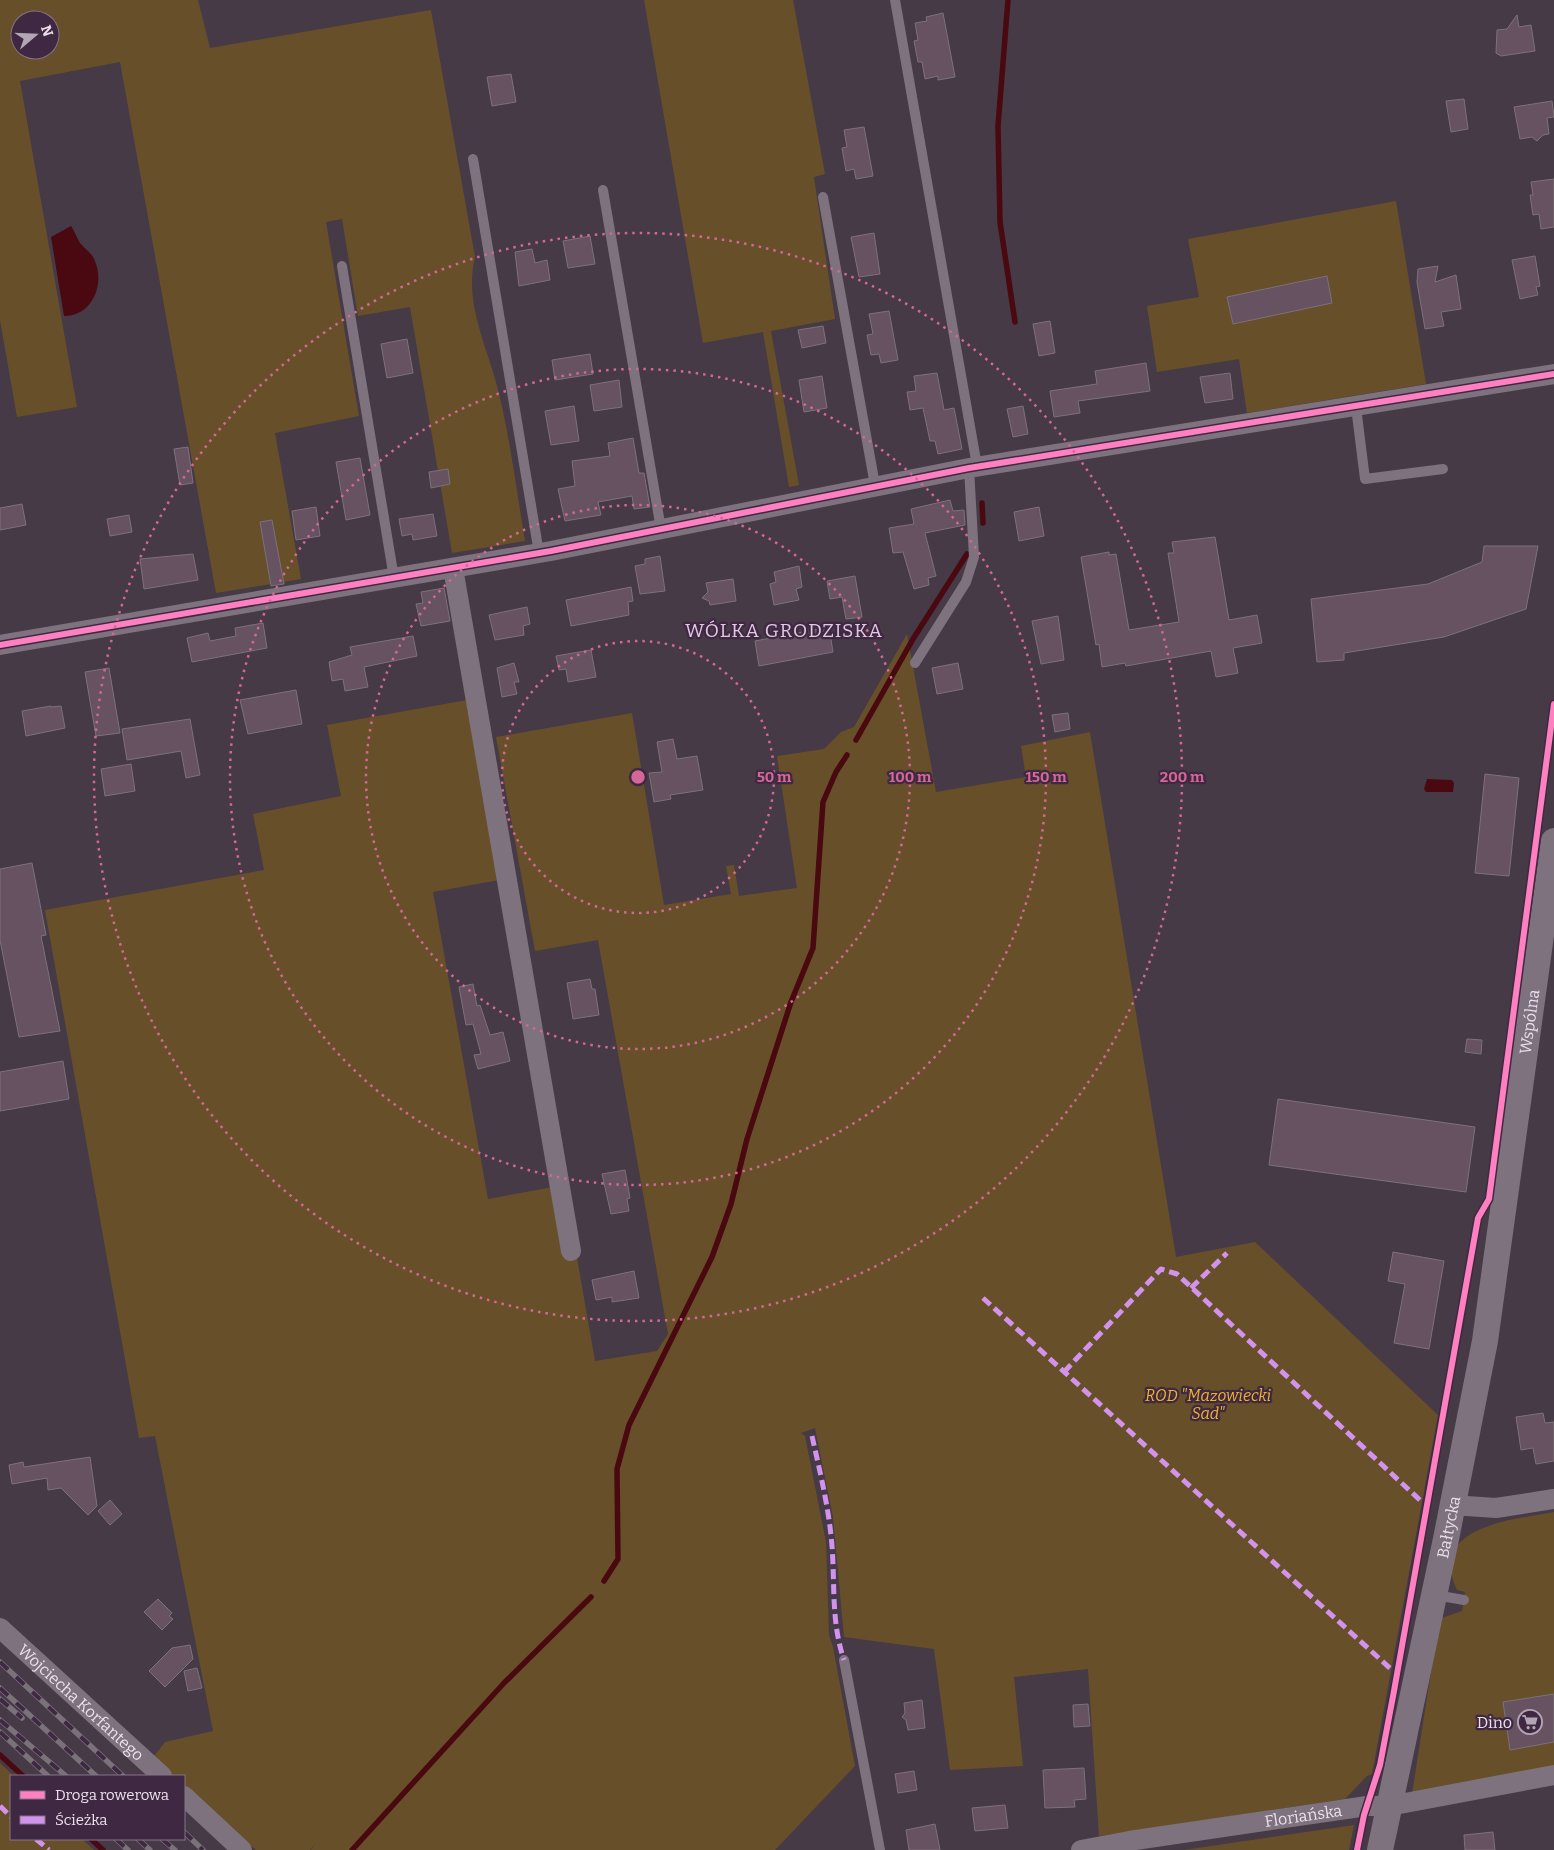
<svg xmlns="http://www.w3.org/2000/svg" width="1554" height="1850" font-family="Bitter,serif">
	<style>
		.green { fill: #675029; fill-rule: evenodd }
		.water { fill: #4a0910 }
		.lines { fill: none; stroke-linecap: round; stroke-linejoin: round }
		.stream { stroke: #4a0910; stroke-width: 5.5 }
		.building { fill: #665261; stroke: #7d717a }
		.service { stroke: #7d727d; stroke-width: 10 }
		.minor { stroke: #7d727d; stroke-width: 20 }
		.tertiary { stroke: #7d727d; stroke-width: 26 }
		.rail-casing { stroke: #7a717b; stroke-width: 5.5 }
		.rail { stroke: #3f2942; stroke-width: 4; stroke-dasharray: 11; stroke-linecap: butt }
		.quiet { stroke: #d193ec; stroke-width: 5; stroke-dasharray: 10 5; stroke-linecap: butt }
		.cycleway-casing { stroke: #3f2942; stroke-width: 9 }
		.cycleway { stroke: #ff80c0; stroke-width: 6 }
		.ring { fill: none; stroke: #d36896; stroke-width: 2.5; stroke-dasharray: 2.5 5 }
		.labels { text-anchor: middle; stroke-width: 4.5; stroke-linejoin: round; paint-order: stroke }
		.street-label { font-size: 16px; fill: #eddfee; stroke: #3f2942 }
		.park-label { font-size: 16px; font-style: italic; fill: #efb429; stroke: #3f2942 }
		.poi-label { font-size: 16px; fill: #eddfee; stroke: #3f2942; text-anchor: end }
		.quarter-label { font-size: 19px; letter-spacing: 1px; fill: #e3c8e6; stroke: #3f2942 }
		.centre { fill: #d36896; stroke: #3f2942; stroke-width: 2.5 }
		.ring-label { font-size: 15px; text-anchor: middle; font-weight: bold; fill: #d36896; stroke: #3f2942; stroke-width: 4.5; stroke-linejoin: round; paint-order: stroke }
	</style>
	<rect width="100%" height="100%" fill="#463a46"/>
	<!-- green -->
	<path class="green" d="M0,0H198L210,48L431,10L475,257C463,306 490,351 500,398C511,445 517,493 525,541L452,553L410,307L358,316L342,219L326,222L359,416L275,433L301,579L216,593L120,62L20,81L77,407L17,417L0,320ZM20,20H50V50H20Z
		M644,0H793L825,174L814,177L835,319L771,331L799,485L789,487L763,332L703,343Z
		M1396,201L1426,384L1247,413L1239,359L1157,372L1147,306L1199,297L1188,239Z
		M907,634L936,792L1026,777L1021,746L1090,732L1176,1257L1255,1242L1438,1415L1372,1774L1367,1776L1345,1799L1099,1836L1088,1669L1014,1677L1023,1766L950,1770L934,1649L844,1637L833,1517L815,1428L801,1433L805,1436L826,1542L829,1635L833,1647L855,1766L775,1850H311L316,1843L310,1850H256L184,1787V1776H171L152,1759L165,1742L213,1731L155,1436L139,1438L45,910L264,870L253,814L341,796L327,725L467,700L499,880L433,892L488,1199L553,1187L577,1258L595,1361L657,1351L668,1334L598,940L535,951L496,737L632,713L664,905L731,894L726,866L734,865L739,896L797,888L777,756L824,749L841,732L854,727Z
		M1554,1512V1767L1412,1794L1437,1633L1442,1618L1462,1611L1465,1592L1457,1590C1427,1526 1512,1520 1554,1512Z
		M0,1763L14,1776H11V1839H82L94,1850H0Z
		M1354,1825L1349,1850H1184Z"/>
	<!-- water -->
	<path class="water" d="M71,226C75,232 77,238 80,243C85,249 93,254 95,261C105,285 92,316 64,316L51,237Z
		M1427,779L1452,780L1454,783L1453,792H1426L1424,789Z"/>
	<g class="lines">
		<!-- stream -->
		<path class="stream" d="M1008,0L998,126L1000,222L1015,322
			M982,503L983,523
			M856,740L913,639L967,554
			M604,1581L618,1559L617,1469L629,1425L712,1257L731,1204L747,1139L791,1002L813,948L823,802L836,772L847,755
			M0,1755L23,1776
			M91,1839L103,1850
			M352,1850L504,1683L591,1597"/>
	</g>
	<!-- building -->
	<path class="building" d="M943,13L955,77L938,80V76L925,79L922,62H918L914,41L918,40L915,23L927,21L926,17Z
		M1517,15L1519,27L1531,25L1535,51L1501,56L1496,53L1497,30L1507,29Z
		M511,74L516,102L492,106L487,77Z
		M1464,99L1468,129L1451,132L1446,101Z
		M1552,101L1554,117L1547,118L1549,134L1543,135L1537,141L1532,137L1520,139L1514,107Z
		M864,127L873,176L856,179L854,169L846,171L842,148L847,147L844,130Z
		M1554,179V227L1541,229L1539,214L1533,215L1530,195H1533L1531,182Z
		M874,233L880,274L859,277L851,237Z
		M590,236L595,264L568,268L563,241Z
		M532,249L535,263L547,260L550,280L519,286L515,252Z
		M1535,256L1540,286L1536,287L1538,295L1520,299L1512,260Z
		M1438,266L1435,282L1456,275L1461,309L1441,312L1444,326L1425,329L1417,282L1418,269Z
		M1327,276L1332,303L1233,324L1227,297Z
		M889,311L898,360L881,363L879,354L871,355L867,335L873,334L869,314Z
		M1050,321L1055,353L1039,356L1033,324Z
		M823,326L826,343L802,348L798,330Z
		M407,339L413,373L387,378L381,344Z
		M590,354L593,374L555,380L552,360Z
		M1146,363L1150,391L1078,401L1080,413L1054,417L1050,391L1097,384L1095,371Z
		M937,373L944,410L954,408L962,449L938,454L935,441H930L923,408L910,410L907,392L916,391L914,376Z
		M1230,373L1233,399L1205,403L1200,377Z
		M822,376L827,408L804,412L799,380Z
		M619,380L622,407L594,411L590,385Z
		M574,406L579,441L551,445L545,411Z
		M1023,406L1028,434L1013,437L1007,409Z
		M633,438L639,473H644L650,507L634,509L632,496L598,502L601,515L565,521L558,489L575,486L572,461L610,456L608,443Z
		M188,447L193,483L180,485L174,449Z
		M360,458L370,515L346,520L336,462Z
		M448,469L450,484L431,488L429,472Z
		M950,500L953,511L964,510L965,525L925,533L936,576L928,578L929,585L914,589L903,552L893,553L889,528L914,524L911,509Z
		M22,504L26,525L0,530V508Z
		M316,507L320,536L296,540L292,511Z
		M1039,507L1044,536L1019,541L1014,512Z
		M433,514L437,536L413,540L412,534L402,536L399,519Z
		M129,515L132,532L110,536L107,519Z
		M272,520L284,584L271,586L260,522Z
		M1215,537L1229,620L1257,615L1262,643L1233,648L1238,673L1216,677L1211,651L1126,666L1125,663L1102,667L1099,644L1096,645L1081,557L1109,552V555L1116,554L1129,630L1179,622L1168,553H1174L1172,542Z
		M1484,546H1538L1526,609L1444,637L1344,653V660L1317,662L1311,599L1428,584L1482,562Z
		M193,554L198,580L144,589L140,559Z
		M660,556L665,591L640,594L635,566L645,564V559Z
		M799,566L802,587L796,589L799,600L774,605L770,584L776,582L774,572Z
		M855,576L862,617L846,619L842,597L830,599L827,581Z
		M733,579L736,601L710,605L709,601L702,598L708,592L706,583Z
		M631,587L633,601L628,602L629,615L571,626L566,600Z
		M444,588L450,621L421,626L416,604L423,603L421,592Z
		M527,607L530,624L523,626L524,635L495,640L489,615Z
		M1058,616L1064,660L1041,664L1032,621Z
		M263,623L267,648L192,662L187,638L208,633L210,641L236,636L235,628Z
		M829,627L833,652L759,666L755,641Z
		M413,636L417,656L364,667L368,687L345,691L343,679L332,681L329,662L352,655L350,647Z
		M591,650L596,677L568,682L566,669L559,670L556,656Z
		M514,663L519,682H514L517,694L502,697L497,668Z
		M958,663L963,689L937,694L932,668Z
		M109,668L120,733L96,736L85,672Z
		M296,690L302,724L248,734L240,700Z
		M51,706V707L61,706L65,728L26,736L22,711Z
		M1068,713L1070,729L1055,732L1052,715Z
		M190,719L200,775L186,778L181,751L127,760L122,729Z
		M673,739L677,759L697,756L703,790L670,795L671,799L654,802L649,773L662,772L657,742Z
		M131,764L135,791L105,796L101,769Z
		M1485,774L1519,778L1509,876L1475,873Z
		M32,863L46,935L41,936L60,1031L19,1037L0,940V869Z
		M590,979L592,989H595L599,1015L573,1019L567,983Z
		M473,984L477,1006L480,1005L490,1035L503,1032L510,1061L478,1069L474,1055L481,1054L473,1024L466,1025L459,987Z
		M1467,1039L1482,1040L1481,1054L1465,1052Z
		M63,1061L69,1099L0,1111V1072Z
		M1278,1099L1475,1127L1466,1192L1269,1165Z
		M625,1170L630,1198L627,1199L629,1211L611,1214L602,1174Z
		M1393,1252L1444,1261L1429,1349L1394,1343L1405,1284L1388,1281Z
		M634,1271L639,1298L612,1302V1297L596,1300L592,1280Z
		M1543,1413L1545,1423L1554,1422V1461L1536,1464L1533,1448L1521,1450L1516,1417Z
		M90,1457L97,1506L88,1515L61,1488L48,1490L47,1478L12,1484L9,1465L23,1462L24,1467Z
		M110,1500L122,1514L110,1525L98,1511Z
		M158,1599L172,1613L169,1616L173,1619L162,1630L144,1612Z
		M190,1645L193,1659L165,1687L149,1671L172,1648Z
		M197,1668L202,1688L188,1691L184,1671Z
		M1554,1694V1742L1510,1750L1503,1702Z
		M922,1700L925,1728L908,1730L906,1720L902,1717L905,1713L904,1703Z
		M1088,1704L1090,1726L1074,1727L1073,1705Z
		M1084,1768L1086,1799L1074,1800L1075,1807L1045,1808L1043,1770Z
		M914,1771L917,1790L898,1793L895,1774Z
		M1005,1805L1008,1828L975,1831L972,1808Z
		M935,1824L940,1850H909L906,1830Z
		M1493,1832L1495,1850H1465L1464,1835Z"/>
	<g class="lines">
		<!-- service -->
		<path class="service" d="M895,0L977,466
			M473,159L539,553
			M603,190L661,529
			M823,197L875,485
			M342,266L394,578
			M1356,407L1365,479L1443,469
			M915,663L966,582L974,557L969,468
			M1435,1595L1464,1600
			M844,1660L880,1850"/>
		<!-- minor -->
		<g class="minor">
			<path d="M453,568L571,1251"/>
			<path d="M0,645L551,551L969,468L1554,374"/>
			<path d="M1452,1505L1496,1508L1554,1499"/>
			<path id="s1" d="M0,1628L162,1776"/>
			<path d="M184,1796L242,1850"/>
			<path id="s2" d="M1081,1850L1129,1841L1367,1806H1389L1554,1775"/>
		</g>
		<!-- tertiary -->
		<path class="tertiary" id="s3" d="M1380,1850L1446,1539L1485,1341L1554,841"/>
		<defs>
			<path id="rail" d="M0,1662L123,1776
				M0,1688L96,1776
				M0,1699L22,1718
				M0,1720L66,1776
				M0,1732L48,1776
				M184,1832L203,1850
				M116,1839L128,1850
				M138,1839L150,1850
				M162,1839L175,1850"/>
		</defs>
		<!-- rail casing -->
		<use href="#rail" class="rail-casing"/>
		<!-- rail -->
		<use href="#rail" class="rail"/>
		<!-- quiet -->
		<path class="quiet" d="M1191,1288L1227,1253
			M983,1298L1392,1670
			M1064,1372L1161,1269L1177,1274L1422,1502
			M812,1436C820,1472 829,1508 832,1546C835,1585 831,1622 844,1660
			M0,1806L11,1817
			M36,1839L49,1850"/>
		<defs>
			<path id="cycleway" d="M0,645L551,551L969,468L1554,374
				M1357,1850L1364,1815L1380,1765L1394,1691L1478,1218L1489,1199L1554,704"/>
		</defs>
		<!-- cycleway casing -->
		<use href="#cycleway" class="cycleway-casing"/>
		<!-- cycleway -->
		<use href="#cycleway" class="cycleway"/>
	</g>
	<!-- distance rings -->
	<g class="ring">
		<circle cx="638" cy="777" r="136"/>
		<circle cx="638" cy="777" r="272"/>
		<circle cx="638" cy="777" r="408"/>
		<circle cx="638" cy="777" r="544"/>
	</g>
	<!-- icons -->
	<defs>
		<symbol id="supermarket-ring" viewBox="-11 -11 22 22"><circle r="9.5" fill="#3f2942" stroke="#b3a5b3" stroke-width="1.5"/><path d="M-6-5.5h2.5l.6 2H6L4.5 2H-2.5L-4.4-4H-6ZM-1.5 3.2a1.3 1.3 0 1 0 .1 0ZM3 3.2a1.3 1.3 0 1 0 .1 0Z" fill="#b3a5b3"/></symbol>
	</defs>
	<g fill-rule="evenodd">
		<use href="#supermarket-ring" x="1516" y="1708" width="28" height="28"/>
	</g>
	<g class="labels">
		<!-- street labels -->
		<g class="street-label">
			<text dy="6" stroke="none"><textPath href="#s3" startOffset="842">Wspólna</textPath></text>
			<text dy="6" stroke="none"><textPath href="#s3" startOffset="330">Bałtycka</textPath></text>
			<text dy="6" stroke="none"><textPath href="#s1" startOffset="110">Wojciecha Korfantego</textPath></text>
			<text dy="6" stroke="none"><textPath href="#s2" startOffset="225">Floriańska</textPath></text>
		</g>
		<!-- park labels -->
		<g class="park-label">
			<text x="1208" y="1401">ROD "Mazowiecki<tspan x="1208" dy="18">Sad"</tspan></text>
		</g>
		<!-- poi labels -->
		<g class="poi-label">
			<text x="1512" y="1728">Dino</text>
		</g>
		<!-- quarter labels -->
		<g class="quarter-label">
			<text x="784" y="637">WÓLKA GRODZISKA</text>
		</g>
	</g>
	<circle cx="638" cy="777" r="8" class="centre"/>
	<g class="ring-label">
		<text x="774" y="782">50 m</text>
		<text x="910" y="782">100 m</text>
		<text x="1046" y="782">150 m</text>
		<text x="1182" y="782">200 m</text>
	</g>
	<!-- legend -->
	<rect x="10" y="1775" width="175" height="65" fill="#3f2942" stroke="#857287"/>
	<rect x="20" y="1791" width="25" height="8" fill="#ff80c0" stroke="#857287"/>
	<text x="55" y="1800" font-size="15" fill="#eddfee">Droga rowerowa</text>
	<rect x="20" y="1816" width="25" height="8" fill="#d193ec" stroke="#857287"/>
	<text x="55" y="1825" font-size="15" fill="#eddfee">Ścieżka</text>
	<!-- north arrow -->
	<g transform="translate(35 35) rotate(71)"><circle r="24" fill="#3f2942" stroke="#857287"/>
	<path d="M0-4L9 19L0 12L-9 19Z" fill="#b3a5b3"/>
	<text y="-8" font-size="14" font-weight="bold" text-anchor="middle" fill="#eddfee">N</text>
	</g>
</svg>
